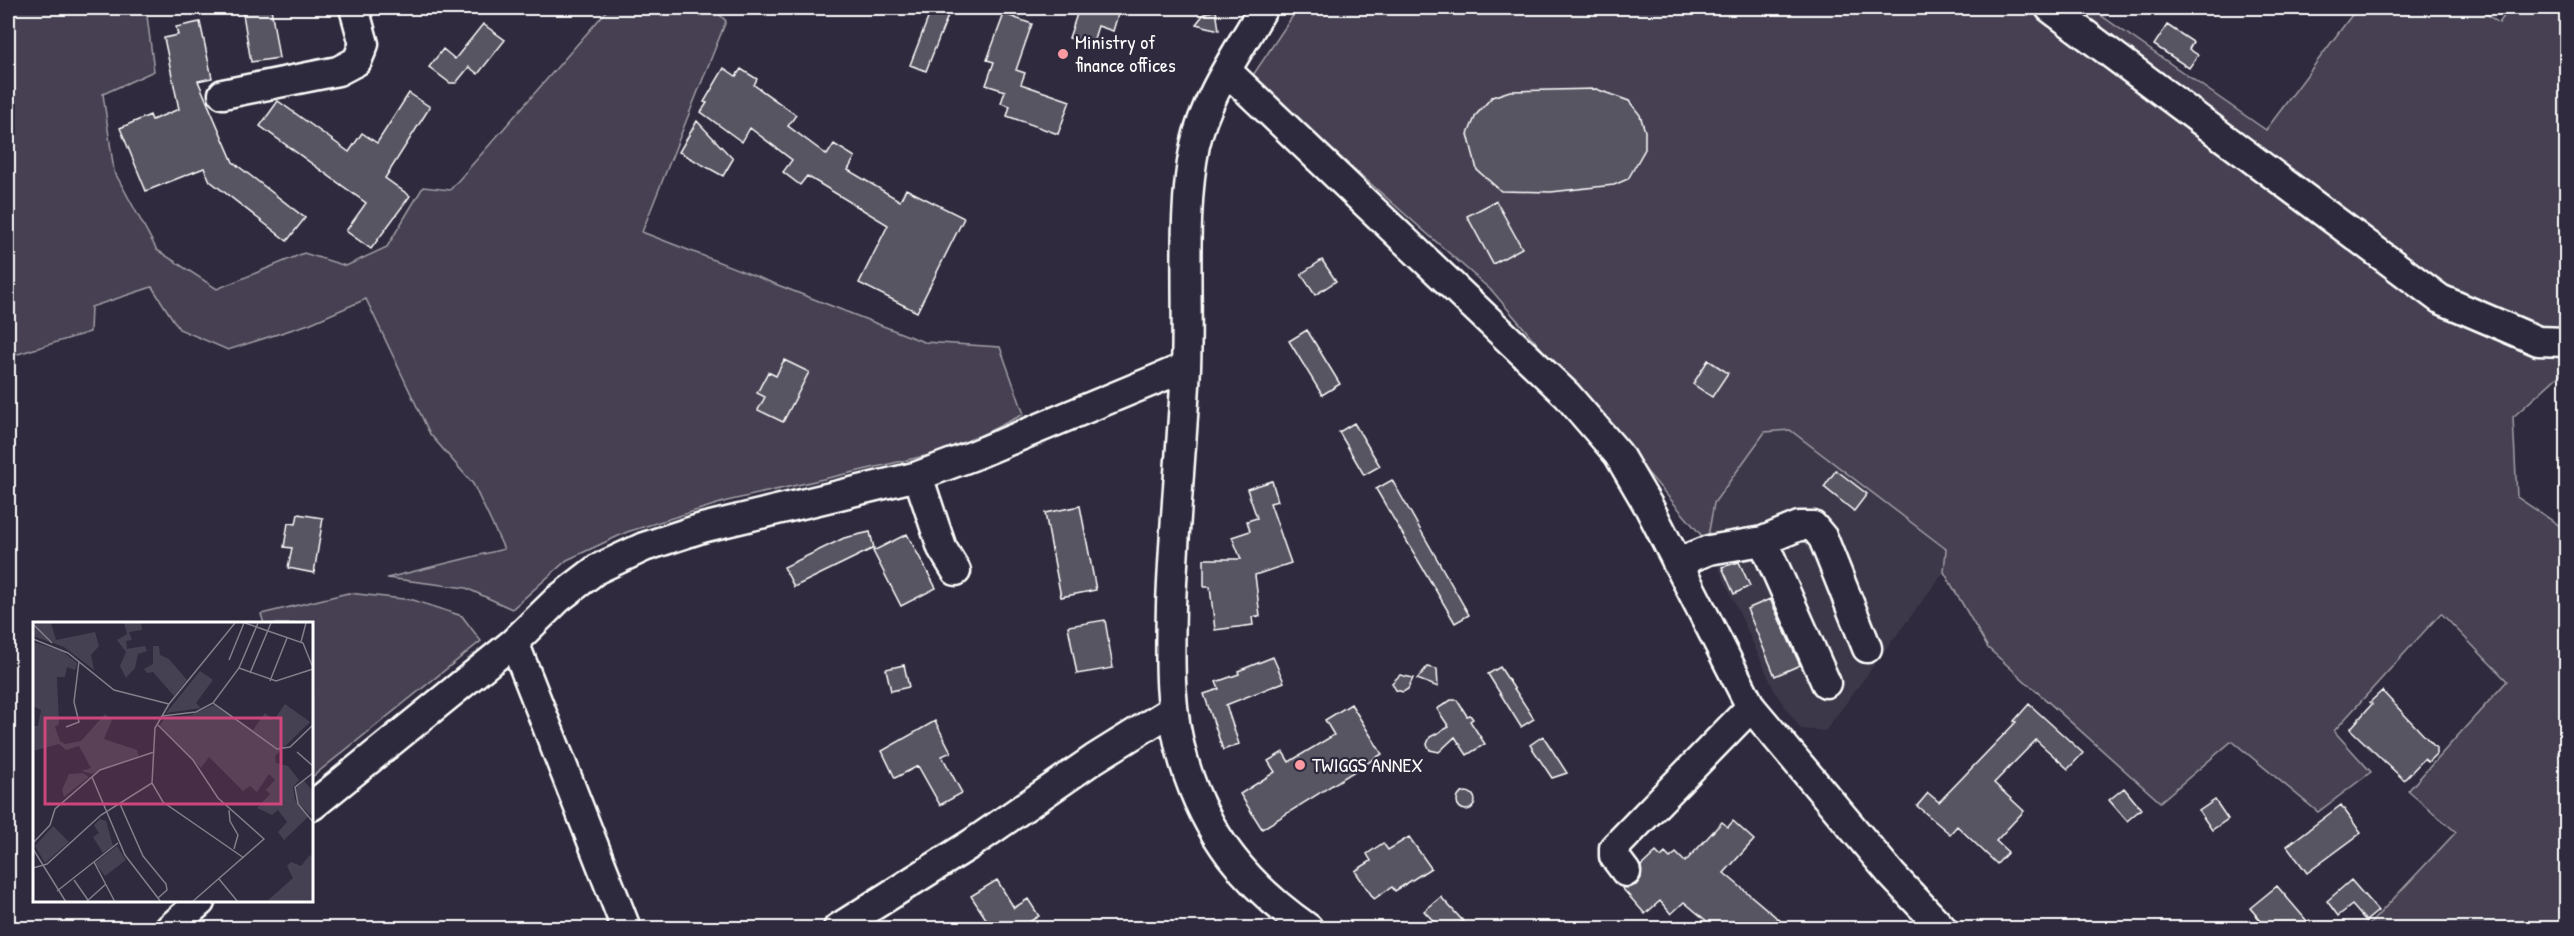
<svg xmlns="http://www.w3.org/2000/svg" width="2574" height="936" font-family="'Patrick Hand',sans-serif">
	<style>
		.built { fill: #3c3749 }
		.green { fill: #464152; stroke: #a2a0a8; stroke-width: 1.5 }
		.building { fill: #595564; stroke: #fff; stroke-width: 1.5 }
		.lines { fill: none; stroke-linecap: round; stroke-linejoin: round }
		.minor-casing { stroke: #fff; stroke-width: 33 }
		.minor { stroke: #2f2a3d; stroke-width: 28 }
		.poi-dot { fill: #ff9aa2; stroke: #2f2a3d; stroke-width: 2 }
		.labels { text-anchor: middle; stroke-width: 4.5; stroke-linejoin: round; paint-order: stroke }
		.poi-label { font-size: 20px; fill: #fff; stroke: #2f2a3d; text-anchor: start }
		.inset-road { fill: none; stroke: #827f8b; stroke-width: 1.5 }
		.view { fill: #ce467c; fill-opacity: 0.15; stroke: #ce467c; stroke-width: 3 }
		.inset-edge { fill: none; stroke: #fff; stroke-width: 3 }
	</style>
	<rect width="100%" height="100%" fill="#2f2a3d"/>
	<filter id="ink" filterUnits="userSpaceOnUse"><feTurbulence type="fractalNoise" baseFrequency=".0167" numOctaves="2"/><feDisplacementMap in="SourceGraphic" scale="12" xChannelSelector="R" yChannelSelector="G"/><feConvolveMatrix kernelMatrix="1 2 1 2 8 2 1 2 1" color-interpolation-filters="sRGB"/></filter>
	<g filter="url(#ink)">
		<!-- built -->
		<path class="built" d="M1790,430L1946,550L1944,572L1825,731L1801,729L1776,694L1707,542L1714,503L1765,432Z"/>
		<!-- green -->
		<path class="green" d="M8,8H146L154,71L103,94L114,171L157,250L217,289L304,253L346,266L387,247L423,187L450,190L609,8H713L726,21L642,232L924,342L1000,347L1024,414L951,450L727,501L627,532L567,560L512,609L466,588L387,578L504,549L473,484L430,434L366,299L309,324L228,350L179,329L152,287L91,307L90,332L18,354L8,353Z
			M1298,8H2090L2266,130L2357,8H2478L2499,23L2510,8H2566V369L2513,417L2517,497L2566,530V928H2366L2456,832L2408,791L2507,681L2441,613L2334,731L2371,772L2318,812L2232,741L2160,802L1988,648L1944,572L1946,549L1790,430L1765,432L1714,503L1707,542L1493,292L1251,78Z
			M348,593L413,600L462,616L481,641L312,777V624H264L261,614Z"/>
		<!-- building -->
		<path class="building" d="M242,8H271L279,58L251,62Z
			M932,8H951L926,71L910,65Z
			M1079,8H1120L1113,31L1098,26L1092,45L1069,38Z
			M1216,10L1219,30L1196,24L1204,14Z
			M1004,14L1032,24L1016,70L1025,73L1021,84L1070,101L1058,134L1007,116L1010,106L1001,103L1005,91L986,85L994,62L987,60Z
			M200,22L212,78L198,81L233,162L305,218L287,241L210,181L204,168L146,191L120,128L150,115L152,120L179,109L164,38L178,35L176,27Z
			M483,24L505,40L478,74L469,67L456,83H450L429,67L443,49L455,59Z
			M2167,25L2193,42L2189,49L2198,55L2189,68L2154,45Z
			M724,68L736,76L741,69L757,79L754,85L796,115L788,126L827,155L834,144L855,157L848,170L900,201L906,189L964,218L917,312L859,283L888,225L807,176L800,185L783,172L792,160L750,128L742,142L701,112L707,103L704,102Z
			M1596,89L1629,101L1640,115L1645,131V149L1628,179L1614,185L1551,192L1501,191L1477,170L1468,134L1476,115L1492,97L1510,91Z
			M409,93L430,107L385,178L410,196L371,249L346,231L366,203L260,126L278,101L349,152L362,133L377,143Z
			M697,121L733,159L723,176L679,152Z
			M1496,201L1522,248L1493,264L1467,216Z
			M1322,260L1336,281L1315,295L1301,274Z
			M1307,330L1340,384L1322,395L1289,341Z
			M784,360L809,372L783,422L758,410L765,397L757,393L768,372L776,376Z
			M1708,360L1728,373L1712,397L1693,384Z
			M1354,423L1380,466L1364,475L1339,432Z
			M1836,470L1867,494L1854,511L1824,487Z
			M1392,480L1469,615L1455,623L1376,489Z
			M1272,481L1278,501L1270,503L1291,563L1255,575L1260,616L1252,617L1253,625L1215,630L1210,587H1204V559H1241L1232,537L1250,531L1247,521L1257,518L1247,489Z
			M1080,506L1096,590L1061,597L1045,513Z
			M298,514L323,518L314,573L288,568L292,548L284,547L288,523L296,524Z
			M870,532L874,548L794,587L784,567L844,538Z
			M907,534L936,588L901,606L873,551Z
			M1739,562L1750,586L1734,594L1722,567Z
			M1770,599L1800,665L1775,676L1747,609Z
			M1105,620L1113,668L1077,674L1068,626Z
			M1273,657L1284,682L1226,705L1239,744L1223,750L1204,694L1219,689L1216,682L1239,674L1238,671Z
			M904,665L909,687L891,691L886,669Z
			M1427,667L1437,669L1438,687L1417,679Z
			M1500,667L1534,719L1521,727L1488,674Z
			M1400,675L1413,678L1408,689L1403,692L1396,690L1392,683Z
			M2382,691L2436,748V754L2428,762L2424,759L2404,780L2350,729L2372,704L2370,702Z
			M1451,700H1457L1467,716L1470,715L1473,719L1470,721L1485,744L1467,755L1455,737L1439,752L1430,750L1427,744L1430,737L1449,727L1437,709Z
			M1351,704L1382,754L1262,829L1240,794L1275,772L1268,761L1283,752L1289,762L1334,735L1325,720Z
			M2029,704L2083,753L2068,769L2036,740L1994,783L2024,811L1996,841L2008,852L1997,864L1957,826L1950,834L1917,806L1928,793L1939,802L2016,722L2014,721Z
			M935,721L951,752L942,756L962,793L940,805L918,766L895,778L882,751Z
			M1543,736L1567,773L1552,778L1530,745Z
			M2124,788L2141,809L2127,821L2109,800Z
			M1457 801a9 9 0 1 1 18 0a9 9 0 1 1-18 0Z
			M2215,800L2228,819L2212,830L2199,811Z
			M2341,805L2361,833L2307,873L2287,846Z
			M1733,821L1754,840L1724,873L1789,928H1715L1684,902L1671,914L1660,901L1645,914L1622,888L1636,885L1641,878V866L1656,852L1661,857L1665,853L1670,858L1676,853L1685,862L1722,822L1728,827Z
			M1409,837L1431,868L1395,891L1392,887L1374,899L1355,871L1371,861L1367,854L1383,843L1388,850Z
			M997,880L1014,908L1028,899L1039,916L1019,928H992L971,896Z
			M2351,880L2378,911L2366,921L2352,905L2338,916L2327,901Z
			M2277,886L2313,928H2267L2250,908Z
			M1441,897L1463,921L1455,928H1440L1424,911Z"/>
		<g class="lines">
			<defs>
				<path id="minor" d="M1263,8C1239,51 1206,96 1195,145C1181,213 1189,296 1186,367C1182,446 1174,525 1171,605C1170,658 1168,710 1184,762C1206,835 1246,885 1308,928
					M2050,8L2440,299L2538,341L2566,342
					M1228,72L1567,395L1618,454L1649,507L1751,707L1892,875L1942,928
					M223,94L338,71L357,61L364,44L354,8
					M918,476L942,548L956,571
					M1763,541L1826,683
					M1677,563L1709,550L1763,541L1799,526H1813L1823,538L1867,648
					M514,642L626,928
					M312,806L514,642L558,599L597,569L644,547L702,528L918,476L972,456L1186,367
					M1626,872L1614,856V848L1751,707
					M170,928L200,902
					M838,928L971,844L1094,759L1171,711"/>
			</defs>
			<!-- minor casing -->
			<use href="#minor" class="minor-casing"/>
			<!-- minor -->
			<use href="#minor" class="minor"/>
		</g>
	</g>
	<!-- markers -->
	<g class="poi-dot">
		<circle cx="1063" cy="54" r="6"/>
		<circle cx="1300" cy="765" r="6"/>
	</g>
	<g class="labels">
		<!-- poi labels -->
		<g class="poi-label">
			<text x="1075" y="49">Ministry of<tspan x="1075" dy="23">finance offices</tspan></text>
			<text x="1312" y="772">TWIGGS ANNEX</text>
		</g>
	</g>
	<!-- overview -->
	<g transform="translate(33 622)">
		<rect width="280" height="280" fill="#2f2a3d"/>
		<path d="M0,1H18L23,18L62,10L66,24L58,33L61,48L31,25L0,14ZM91,1H108L109,8L96,10L99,18L93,19L94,27L112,24L114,29L105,32L102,46L93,56L87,44L93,30L84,18L94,12ZM0,20L29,29L44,41L42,48L34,45L32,55H24L26,102L22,105L27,119L32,122L48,119L72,92L79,98L71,117L104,128L106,134L59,152L48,149L58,146L46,124L33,128L26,122L0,129V104H5L8,88L0,84ZM120,24H126L127,33L136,37L154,58L141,74L120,50L114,51L111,47L120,42ZM167,49L180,58L163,81L168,86L133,91ZM183,82L220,108L232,91L241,98L252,82L277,100L242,134L243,141L255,144L266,158L260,165L262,178L275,195L251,218L245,210L254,200L245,188L239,193L224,186L237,172L233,168L242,158L236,152L224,170L217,164L210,169L176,135L168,146L127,103L132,96L158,93ZM50,151L56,155L31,175L29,168L36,152ZM271,159L280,169V191L277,193L265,181L263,163ZM67,197L73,199L80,224L70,231L60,215L66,211L61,203ZM20,204L36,220L12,241L2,224ZM84,224L93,238L72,254L62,241ZM277,233L280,236V280H233L260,256L254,244L258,240L268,244Z" fill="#464152"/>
		<path class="inset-road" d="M202,1L136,82L122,106L119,161L130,180L211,236M212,1L270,21L280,46M0,2L19,21M0,17L35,31L81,68L136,82M268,20L273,1M196,38L211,1M206,46L243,59L280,47M217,51L238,1M237,59L254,16M180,81L244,127L257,125L280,103M129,94L163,90L180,81L206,46L225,1M125,103L160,138L185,176L231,217L159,280M33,105L46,100L41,80L46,39M264,130L280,144M280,151L262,165L265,182L280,200M59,155L92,233L128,280M87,182L110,234L133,262L134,268L125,276M196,188L197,199L205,213L201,227M0,221L17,203L22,187L67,148L121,130M0,227L33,280M61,240L82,280M0,246L14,242L68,193L119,161M186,257L205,280M41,258L55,278M24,269L85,221M53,280L73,262"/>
		<path class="view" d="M12,96H248V182H12Z"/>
		<rect width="280" height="280" class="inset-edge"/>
	</g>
	<!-- margin -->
	<rect width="2574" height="936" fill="none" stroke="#2f2a3d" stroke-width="30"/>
	<rect x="15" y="15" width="2544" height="906" fill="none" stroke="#fff" stroke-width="2" filter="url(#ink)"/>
</svg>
